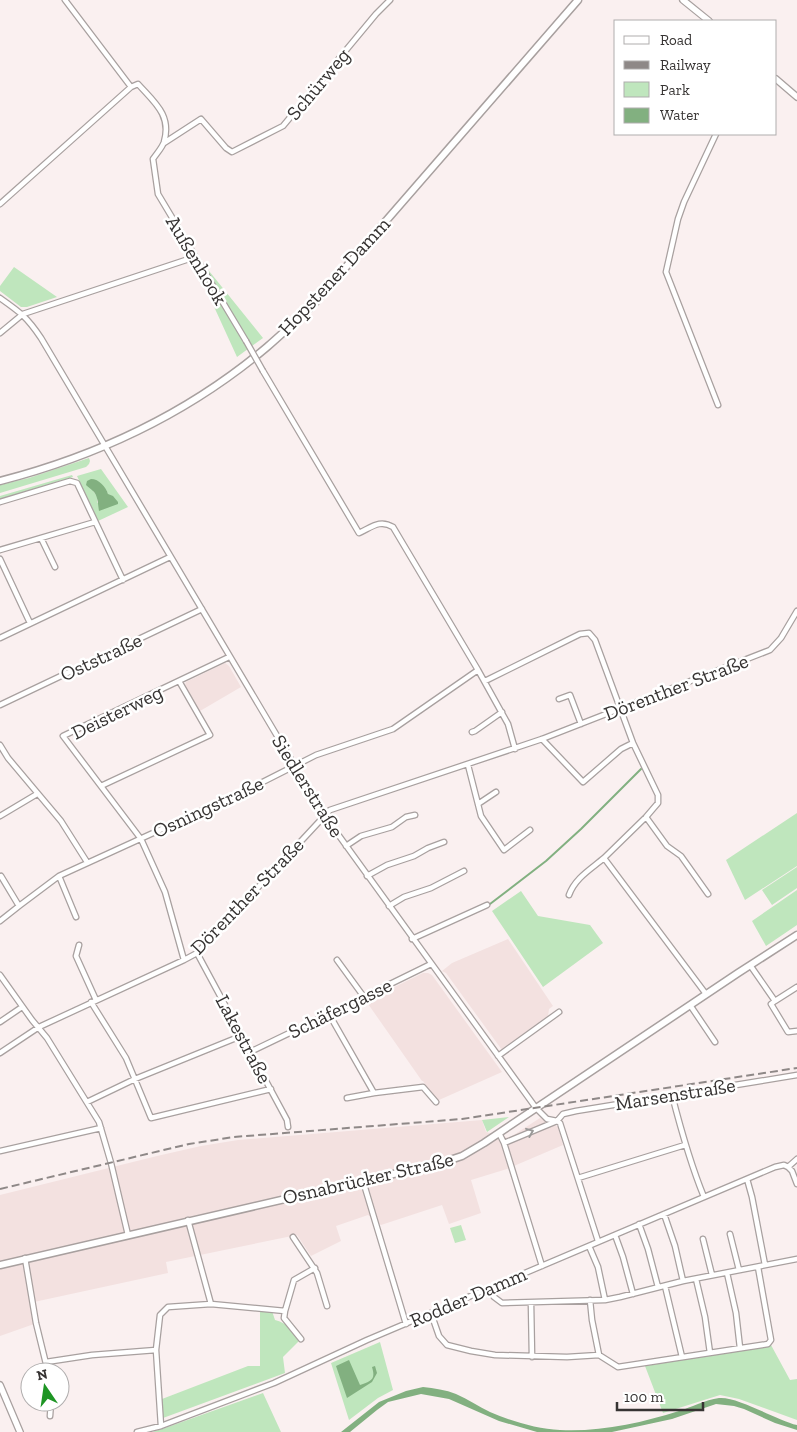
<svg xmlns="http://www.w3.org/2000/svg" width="797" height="1432" font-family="'Zilla Slab',serif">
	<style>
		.built { fill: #f3e1e0 }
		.green { fill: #bfe6bd; fill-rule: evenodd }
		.water { fill: #82b080 }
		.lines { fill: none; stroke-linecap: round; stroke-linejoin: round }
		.stream { stroke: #82b080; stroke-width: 2 }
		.minor-casing { stroke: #a8a09f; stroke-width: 7 }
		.tertiary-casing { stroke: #a8a09f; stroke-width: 8 }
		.secondary-casing { stroke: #a8a09f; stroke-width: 9 }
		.minor { stroke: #fff; stroke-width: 4.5 }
		.tertiary { stroke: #fff; stroke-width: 5.5 }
		.secondary { stroke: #fff; stroke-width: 6 }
		.rail { stroke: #8e8887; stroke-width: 2; stroke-dasharray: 8 4; stroke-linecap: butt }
		.minor-bridge-casing { stroke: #a8a09f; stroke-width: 7; stroke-linecap: butt }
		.minor-bridge { stroke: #fff; stroke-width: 4.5 }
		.oneway { stroke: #9a9998 }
		.labels { text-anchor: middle; stroke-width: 5; stroke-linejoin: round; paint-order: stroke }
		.street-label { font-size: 20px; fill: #363332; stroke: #fff }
	</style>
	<rect width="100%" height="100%" fill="#faf0f0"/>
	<!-- built -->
	<path class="built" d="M225,663L229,666L241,687L200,711L186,688L185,685L186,682Z
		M508,939L553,1006L549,1009L548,1017L502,1050L446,973L442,971L452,963Z
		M423,973H428L432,975L502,1072L439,1100L435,1098L423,1081H422L366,1001Z
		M540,1118L558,1127L563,1145L507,1169L471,1180L481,1213L449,1224L442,1205L381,1225L368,1215L336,1226L341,1241L311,1256L297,1235L166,1262L168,1273L34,1302L37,1323L0,1336V1195L157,1156L201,1146L238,1140L482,1120L486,1132L509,1138Z"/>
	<!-- green -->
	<path class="green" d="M201,261L263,338L237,357L200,276Z
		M14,267L57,297L27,307H21L0,291V286Z
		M89,458L90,461L89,464L86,467L0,493V485L29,478Z
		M101,469L128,507L98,521L77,476ZM106,490L108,494L97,503V496L93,491Z
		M72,475L73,477L0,499V496Z
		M797,813V866L745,900L726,860Z
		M797,867V888L772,905L762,890Z
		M797,890V925L766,946L752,921Z
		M521,891L538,916L590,925L603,943L543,987L492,911Z
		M509,1117L487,1132L482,1120Z
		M461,1225L466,1240L455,1243L450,1228Z
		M260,1310L272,1311L275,1320C287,1323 292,1330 300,1340L283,1357L285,1373L163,1418L162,1399L248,1366H260Z
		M380,1342L393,1390L378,1398L349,1420L331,1363Z
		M771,1345L790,1380L797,1379V1420L739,1399L720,1395L663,1413L645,1366Z
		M263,1393L281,1432H152L165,1428Z"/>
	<!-- water -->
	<path class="water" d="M91,479C99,479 106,487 108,494L113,496L118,502V504L99,511C98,505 98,495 93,491C91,489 88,487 86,485L87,481Z
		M349,1360L360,1385C371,1381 376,1380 372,1367L375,1366L377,1373L372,1382L347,1398L336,1366Z
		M423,1387C434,1388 446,1390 456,1394C468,1399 479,1407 490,1412C511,1421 537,1429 560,1430C600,1432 641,1423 679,1411C692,1407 705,1400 719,1398C737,1396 776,1420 797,1425V1430L775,1423L744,1409L734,1406L716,1404L672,1419L612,1432H537L499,1421L449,1399L421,1394L388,1402L377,1410L350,1432H341L379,1402L406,1391Z"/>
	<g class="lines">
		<!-- stream -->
		<path class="stream" d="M490,904L546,861L581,829L641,769"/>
		<defs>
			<path id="minor" d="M65,0L131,87L138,84C154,102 172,115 164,142C162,148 157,153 153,159L158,194L246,341
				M716,134L684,202L678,219L666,272L718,405
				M164,143L201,119L226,148L232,152L283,126L376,14L390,0
				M0,204L131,87
				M0,298C20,312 27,317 41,338L324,815L536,1108L547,1119L557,1121L560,1123L598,1241
				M0,333L23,314L195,257
				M263,371L359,533C372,527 380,519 393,527L478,670L508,724L515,749
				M0,502L70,481L77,483L123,580
				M41,538L55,567
				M0,550L95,522
				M0,559L30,623
				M0,638L170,557
				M485,681L580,634L589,633L595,640L633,743L658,795V803L646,817L604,858L706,994
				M559,699L570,695L581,724
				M0,705L202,609
				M472,732L475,731L502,712
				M542,739L583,782L621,749L633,743
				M0,745L8,758L61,821L87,862
				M468,765L481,816L504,850L530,830
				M101,786L210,735L179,681
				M478,804L496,792
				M0,816L37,794
				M646,817L667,846L681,856L708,894
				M346,846L361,836L392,827L406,817L415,815
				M1,876L19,906
				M59,876L76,917
				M367,876L387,865L414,856L428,848L444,842
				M569,895C575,878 591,869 604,858
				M389,906L404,897L431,888L464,871
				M0,921L19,906L59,876L245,791L316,755L393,729L478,670
				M412,939L487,905
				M79,945L76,956L96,1000
				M197,953L287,1120L288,1127
				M184,960L165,892L141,839L63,736L229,657
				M337,960L364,997
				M750,965L775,1001L771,1004L788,1032L797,1031
				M0,975L32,1020L47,1038L99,1122L111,1163L128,1235
				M775,1001L797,987
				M91,1002L126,1058L151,1118L271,1089
				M690,1005L715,1042
				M329,1014L374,1093L423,1087L436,1102
				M0,1022L22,1007
				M250,1052L329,1014L431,964
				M0,1053L39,1027L184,960L197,953L330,810L542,739L770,650L781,638L797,611
				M498,1056L559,1012
				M672,1095C681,1130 690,1163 704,1197
				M347,1098L374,1093
				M87,1102L135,1079L241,1036
				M499,1133L504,1143L542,1266
				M504,1143L557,1121L563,1114L576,1111L797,1075
				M0,1151L101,1128
				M788,1167L792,1171L797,1184
				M578,1178L685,1145
				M747,1179L752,1197L765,1265
				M363,1181L406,1324
				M664,1214L675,1246L683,1281
				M188,1220L211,1304
				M639,1224L648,1249L658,1287
				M730,1234L739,1270
				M615,1235L623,1257L633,1294
				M293,1237L317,1273L327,1306
				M703,1239L712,1275
				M589,1246L598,1267L605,1300
				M25,1258L36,1323L48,1372
				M727,1273L736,1313L740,1348
				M696,1279L705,1317L710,1353
				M665,1286L682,1357
				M488,1288L494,1297L502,1303L605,1300L620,1297L683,1281L797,1259
				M590,1300L592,1320L599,1355
				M531,1303L532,1357
				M285,1311L284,1318L301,1339
				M431,1313L439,1336L447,1345L471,1351L495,1355L567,1357L599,1355L618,1367L768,1344L771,1340L758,1267
				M46,1362L92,1355L156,1350
				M50,1416L51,1402
				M161,1426L156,1350L160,1315L168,1307L211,1304L285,1311L294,1280L315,1268
				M137,1432L161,1426L274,1383L367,1340L775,1167L784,1165L788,1167L797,1159"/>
			<path id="tertiary" d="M683,0L709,21
				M776,79L797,97
				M0,1385L20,1432"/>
			<path id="secondary" d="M0,481C97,456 190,412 267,347C282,334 297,320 312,306L578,0
				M0,1265L441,1163L462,1156L484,1143L738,973L797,935"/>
		</defs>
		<!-- minor casing -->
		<use href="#minor" class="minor-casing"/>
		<!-- tertiary casing -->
		<use href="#tertiary" class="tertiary-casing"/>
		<!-- secondary casing -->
		<use href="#secondary" class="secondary-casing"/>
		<!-- minor -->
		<use href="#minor" class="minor"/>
		<!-- tertiary -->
		<use href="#tertiary" class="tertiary"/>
		<!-- secondary -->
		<use href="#secondary" class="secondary"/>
		<!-- rail -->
		<path class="rail" d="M0,1189L189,1144L234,1137L462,1119L797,1068"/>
		<defs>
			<path id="minor-bridge" d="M246,341L263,371"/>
		</defs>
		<!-- minor-bridge casing -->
		<use href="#minor-bridge" class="minor-bridge-casing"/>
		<!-- minor-bridge -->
		<use href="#minor-bridge" class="minor-bridge"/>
	</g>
	<!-- one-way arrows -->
	<defs><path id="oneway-chevron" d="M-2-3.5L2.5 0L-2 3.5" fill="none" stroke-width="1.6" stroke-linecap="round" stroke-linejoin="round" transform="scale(1.25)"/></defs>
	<use class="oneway" href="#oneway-chevron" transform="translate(530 1132) rotate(-22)"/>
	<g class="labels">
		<!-- street labels -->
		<g class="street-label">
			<text transform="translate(318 84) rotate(-50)" y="7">Schürweg</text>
			<text transform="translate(197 260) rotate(59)" y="7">Außenhook</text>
			<text transform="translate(334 276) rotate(-47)" y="7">Hopstener Damm</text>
			<text transform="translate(101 657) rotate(-25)" y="7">Oststraße</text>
			<text transform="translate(676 687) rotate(-21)" y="7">Dörenther Straße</text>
			<text transform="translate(117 712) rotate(-26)" y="7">Deisterweg</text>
			<text transform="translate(308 786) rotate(58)" y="7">Siedlerstraße</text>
			<text transform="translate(208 807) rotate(-25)" y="7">Osningstraße</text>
			<text transform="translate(247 896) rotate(-46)" y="7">Dörenther Straße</text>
			<text transform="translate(340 1008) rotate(-26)" y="7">Schäfergasse</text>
			<text transform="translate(244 1039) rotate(62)" y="7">Lakestraße</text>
			<text transform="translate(675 1094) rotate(-9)" y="7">Marsenstraße</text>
			<text transform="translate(368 1178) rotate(-13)" y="7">Osnabrücker Straße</text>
			<text transform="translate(468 1297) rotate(-23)" y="7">Rodder Damm</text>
		</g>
	</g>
	<!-- legend -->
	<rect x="614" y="20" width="162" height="115" fill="#ffffff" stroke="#afadad"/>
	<rect x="624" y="36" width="25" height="8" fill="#ffffff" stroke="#afadad"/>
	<text x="660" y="45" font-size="15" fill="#363332">Road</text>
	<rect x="624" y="61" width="25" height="8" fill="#8e8887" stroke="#afadad"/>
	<text x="660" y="70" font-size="15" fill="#363332">Railway</text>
	<rect x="624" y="82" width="25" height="15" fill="#bfe6bd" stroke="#afadad"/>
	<text x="660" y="95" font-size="15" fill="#363332">Park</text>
	<rect x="624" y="108" width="25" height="15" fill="#82b080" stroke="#afadad"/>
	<text x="660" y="120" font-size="15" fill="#363332">Water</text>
	<!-- north arrow -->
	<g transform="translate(45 1387) rotate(347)"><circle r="24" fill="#ffffff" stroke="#afadad"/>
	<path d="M0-4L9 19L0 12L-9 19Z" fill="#1e9524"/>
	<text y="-8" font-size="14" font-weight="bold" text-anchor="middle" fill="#363332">N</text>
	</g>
	<!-- scale -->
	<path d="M617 1402v8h86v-8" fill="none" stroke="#363332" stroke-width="2.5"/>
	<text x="624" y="1402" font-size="15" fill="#363332" stroke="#ffffff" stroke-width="4" paint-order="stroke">100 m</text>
</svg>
